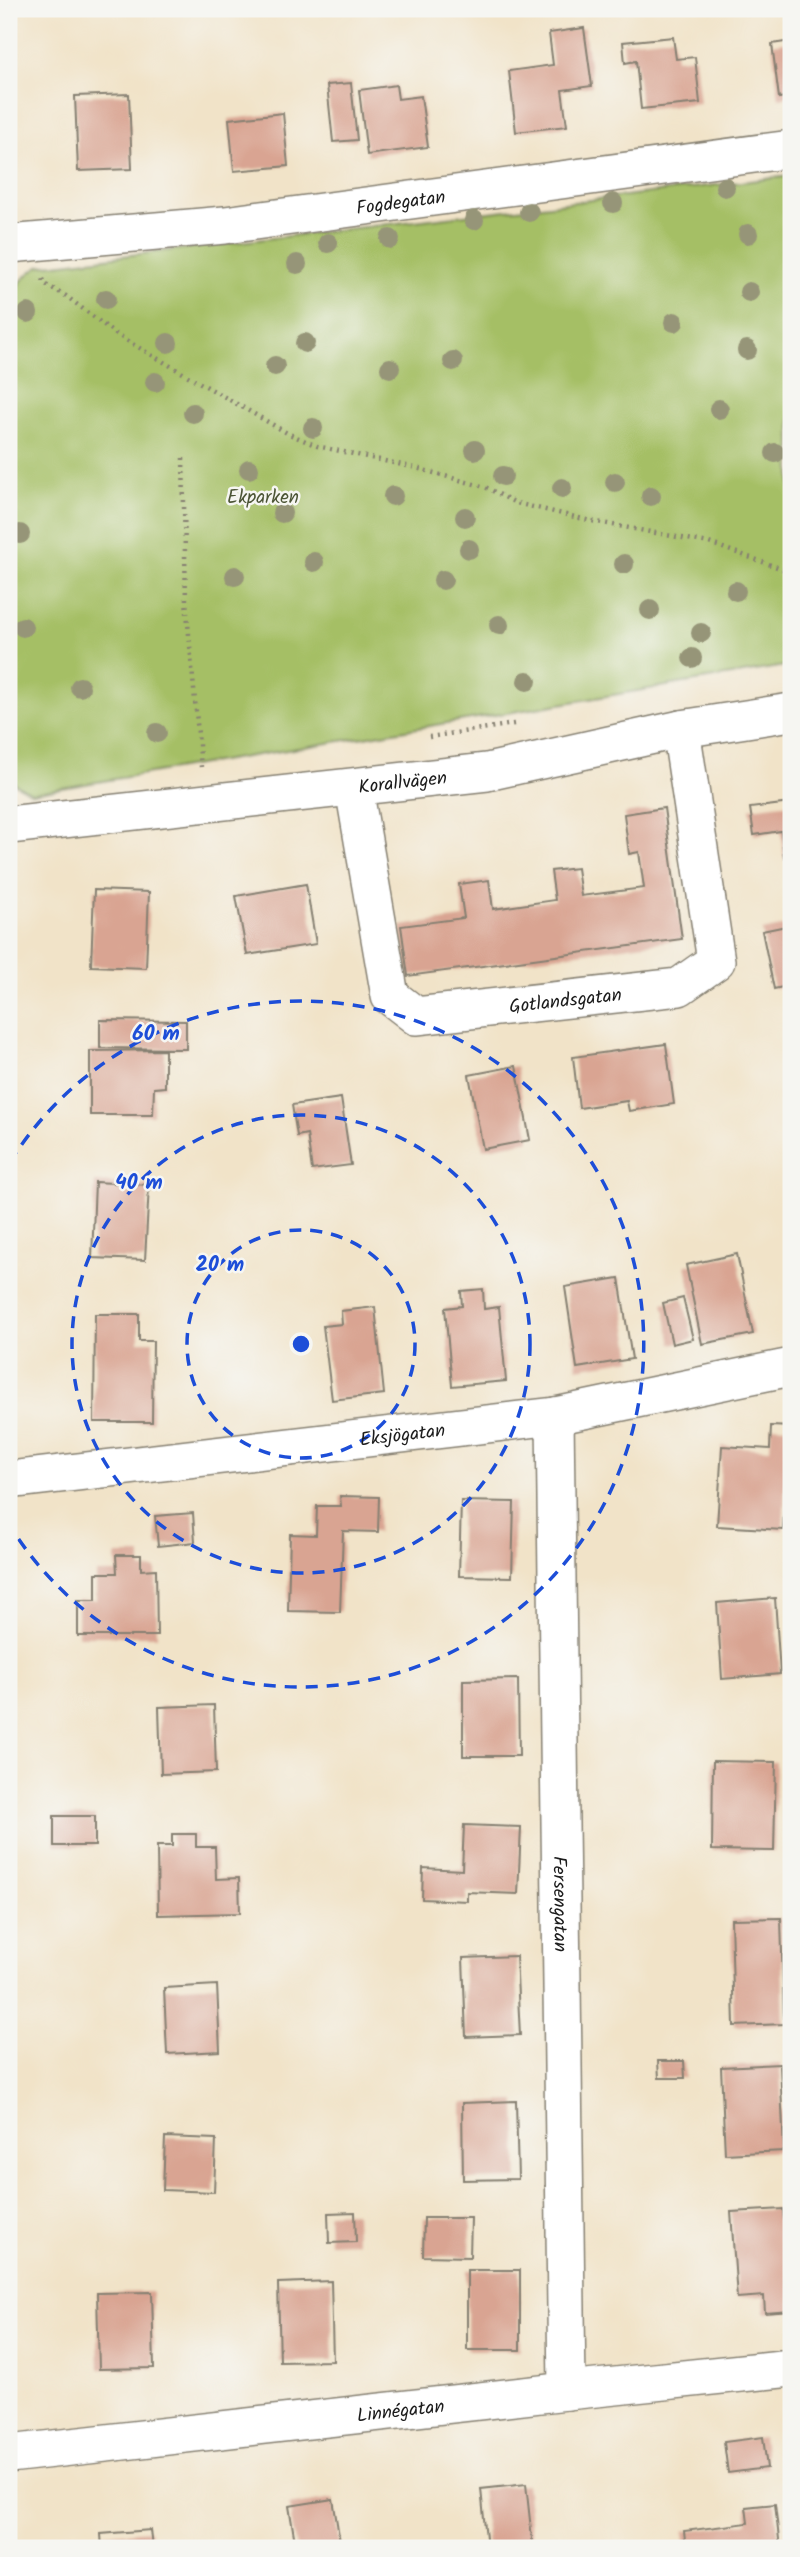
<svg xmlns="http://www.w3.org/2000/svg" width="800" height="2557" font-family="Kalam,sans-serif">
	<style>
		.green { fill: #a5bf65; stroke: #606e40; stroke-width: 2 }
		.building { fill: #d9a492 }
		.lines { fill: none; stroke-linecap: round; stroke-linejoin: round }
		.minor-casing { stroke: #868072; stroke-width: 40 }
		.path { stroke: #868072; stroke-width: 4.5; stroke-dasharray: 2 5; stroke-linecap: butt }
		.minor { stroke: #fff; stroke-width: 37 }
		.tree { fill: #969578 }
		.ring { fill: none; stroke: #1d4ed8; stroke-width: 3.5; stroke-dasharray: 12 9 }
		.labels { text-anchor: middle; stroke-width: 5; stroke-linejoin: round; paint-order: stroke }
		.street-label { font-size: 19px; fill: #1c1c1c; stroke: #f6f6f2 }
		.park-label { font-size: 19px; fill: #4c5536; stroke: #f6f6f2 }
		.centre { fill: #1d4ed8; stroke: #f6f6f2; stroke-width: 3.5 }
		.ring-label { font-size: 21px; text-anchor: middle; font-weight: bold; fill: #1d4ed8; stroke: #f6f6f2; stroke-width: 5; stroke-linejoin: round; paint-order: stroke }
	</style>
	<rect width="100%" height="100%" fill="#f6f6f2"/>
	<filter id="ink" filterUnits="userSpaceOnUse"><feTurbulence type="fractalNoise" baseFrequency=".0143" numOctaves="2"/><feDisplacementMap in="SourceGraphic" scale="14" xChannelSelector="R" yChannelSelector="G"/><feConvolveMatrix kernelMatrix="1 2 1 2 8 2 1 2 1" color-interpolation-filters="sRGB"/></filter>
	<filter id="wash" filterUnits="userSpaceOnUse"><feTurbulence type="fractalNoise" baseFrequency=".00686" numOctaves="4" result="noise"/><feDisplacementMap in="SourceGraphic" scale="28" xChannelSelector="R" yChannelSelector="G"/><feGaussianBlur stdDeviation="1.57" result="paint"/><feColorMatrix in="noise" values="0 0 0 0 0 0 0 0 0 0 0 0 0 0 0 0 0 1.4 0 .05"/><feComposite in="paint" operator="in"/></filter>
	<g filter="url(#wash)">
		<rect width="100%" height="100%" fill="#f1e3c8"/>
		<!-- green -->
		<path class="green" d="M791,176V665L32,793L15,784L10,769L9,304C15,286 23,277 39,266Z"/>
		<g id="blocks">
			<!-- building -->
			<path class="building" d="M584,28L592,86L562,90L567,126L516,132L509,71L553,65L549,33Z
				M673,37L676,59L695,57L700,103L641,109L636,61L625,63L623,42Z
				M791,41V96L779,98L772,44Z
				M351,83L357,140L333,142L327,85Z
				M396,85L398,99L421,96L428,147L367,155L359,90Z
				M129,94L132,169L78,171L75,96Z
				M283,113L288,166L234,171L229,119Z
				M791,803V857L784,858L781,831L754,835L750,808Z
				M664,808L682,939L408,976L401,926L464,918L459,884L489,880L493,909L555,900L551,871L577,868L581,896L644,888L639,852L629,854L624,814Z
				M306,884L316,944L247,955L236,896Z
				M94,890L149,892L146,968L91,966Z
				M791,925V985L774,989L762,931Z
				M100,1020L186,1021V1049L100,1048Z
				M666,1044L674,1104L629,1111L627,1101L579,1108L573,1057Z
				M165,1050V1087L154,1088L153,1115H90V1051Z
				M516,1066L530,1140L483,1149L469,1075Z
				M341,1098L351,1165L312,1170L307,1134L297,1136L292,1105Z
				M95,1182L149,1185L145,1260L92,1258Z
				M737,1254L753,1334L702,1344L686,1265Z
				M619,1278L632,1359L577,1368L565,1287Z
				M483,1289L484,1309L499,1307L506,1381L452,1386L445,1308L462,1306L461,1291Z
				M683,1298L693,1339L672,1344L663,1303Z
				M375,1307L384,1394L332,1400L323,1326L342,1324L341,1311Z
				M95,1314H139V1341H153L152,1422H94Z
				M771,1426L791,1427V1470L786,1469L783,1530L717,1526L722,1446L770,1449Z
				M340,1496L379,1497L378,1532L343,1531L340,1612L288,1611L290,1534L316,1535L317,1506H341Z
				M461,1501L514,1502L512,1577L459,1576Z
				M193,1513L195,1542L158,1546L155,1516Z
				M116,1555H141V1570L156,1569L157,1636H78V1600H96V1573H117Z
				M775,1598L780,1674L722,1679L717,1603Z
				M518,1679L519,1756H463V1680Z
				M214,1705L216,1772L161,1774L159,1707Z
				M713,1761L776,1762L774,1851L712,1850Z
				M54,1816H95V1846H54Z
				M464,1825L521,1827L518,1894L467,1892V1901L422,1899L423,1868L462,1870Z
				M172,1834H196V1847H215L216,1879L239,1878L240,1913L158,1915L157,1846H172Z
				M781,1918L784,2024L734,2026L731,1919Z
				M516,1956L520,2035L466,2037L463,1958Z
				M217,1985L220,2051L167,2054L164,1988Z
				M658,2061H684L685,2078H659Z
				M780,2064L784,2151L725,2154L721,2067Z
				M516,2101L518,2179L463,2180L462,2103Z
				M165,2137L216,2139L214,2192L163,2190Z
				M783,2209L788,2273H791V2311L765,2313L764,2296L737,2298L731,2212Z
				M355,2212L356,2242L329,2243L328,2213Z
				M424,2218H471L470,2257L423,2256Z
				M467,2270H520V2350H467Z
				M331,2281L333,2361L280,2362L278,2283Z
				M152,2292L154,2368L99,2369L97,2293Z
				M763,2437L767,2468L728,2473L724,2442Z
				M526,2484L533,2548H487L481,2489Z
				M333,2499L341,2548H296L289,2506Z
				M775,2504L780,2548H686L684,2531L748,2523L746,2507Z
				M150,2530L152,2548H102L101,2534Z"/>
		</g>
	</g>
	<g filter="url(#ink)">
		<use href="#blocks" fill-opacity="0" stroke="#868072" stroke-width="2"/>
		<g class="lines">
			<defs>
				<g id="minor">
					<path id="s1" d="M9,244L225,225L791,149"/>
					<path id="s2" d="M354,788L390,996L416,1016L679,987L716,961L681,729"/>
					<path id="s3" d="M9,825L487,772L681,729L791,712"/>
					<path id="s4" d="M555,1416L567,2391"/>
					<path id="s5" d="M9,1480L555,1416L791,1367"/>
					<path id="s6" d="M9,2454L567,2391L791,2368"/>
				</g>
			</defs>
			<!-- minor casing -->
			<use href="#minor" class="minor-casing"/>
			<!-- path -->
			<path class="path" d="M43,279L46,285L66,296L117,335L287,433L317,446L416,468L485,487L516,503L592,521L709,543L791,572
				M183,458L186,601L201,767
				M429,737L514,724"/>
			<!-- minor -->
			<use href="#minor" class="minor"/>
		</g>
		<!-- trees -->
		<g class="tree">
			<circle cx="725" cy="187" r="10"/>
			<circle cx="613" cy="203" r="10"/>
			<circle cx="529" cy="212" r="10"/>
			<circle cx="474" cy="220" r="10"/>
			<circle cx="748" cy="234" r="10"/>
			<circle cx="390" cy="239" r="10"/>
			<circle cx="328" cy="243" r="10"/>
			<circle cx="297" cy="264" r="10"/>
			<circle cx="749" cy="292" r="10"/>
			<circle cx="106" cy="299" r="10"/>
			<circle cx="28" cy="313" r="10"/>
			<circle cx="674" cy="322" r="10"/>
			<circle cx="168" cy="343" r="10"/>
			<circle cx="305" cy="343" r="10"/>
			<circle cx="747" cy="350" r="10"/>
			<circle cx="453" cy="361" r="10"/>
			<circle cx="275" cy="366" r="10"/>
			<circle cx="390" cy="368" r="10"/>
			<circle cx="155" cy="382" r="10"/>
			<circle cx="719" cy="409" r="10"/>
			<circle cx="193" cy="413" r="10"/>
			<circle cx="313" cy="428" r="10"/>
			<circle cx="475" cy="450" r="10"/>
			<circle cx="775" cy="453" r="10"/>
			<circle cx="249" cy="469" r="10"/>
			<circle cx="503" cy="476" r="10"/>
			<circle cx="615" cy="482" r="10"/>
			<circle cx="562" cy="488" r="10"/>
			<circle cx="393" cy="496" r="10"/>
			<circle cx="651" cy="496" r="10"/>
			<circle cx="282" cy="513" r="10"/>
			<circle cx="465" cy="517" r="10"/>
			<circle cx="20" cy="534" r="10"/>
			<circle cx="469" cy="549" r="10"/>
			<circle cx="314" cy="562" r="10"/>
			<circle cx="624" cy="564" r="10"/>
			<circle cx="235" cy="576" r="10"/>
			<circle cx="443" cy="580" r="10"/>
			<circle cx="736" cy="591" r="10"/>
			<circle cx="650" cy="610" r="10"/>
			<circle cx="499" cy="625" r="10"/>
			<circle cx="23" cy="627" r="10"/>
			<circle cx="701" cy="633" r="10"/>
			<circle cx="692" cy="658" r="10"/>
			<circle cx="527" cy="681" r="10"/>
			<circle cx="80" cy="687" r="10"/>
			<circle cx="157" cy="733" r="10"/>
		</g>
	</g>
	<!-- distance rings -->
	<g class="ring">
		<circle cx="301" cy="1344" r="114"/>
		<circle cx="301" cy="1344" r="229"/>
		<path d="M10 1162A343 343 0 1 1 10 1526"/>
	</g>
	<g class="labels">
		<!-- street labels -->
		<g class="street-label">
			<text dy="7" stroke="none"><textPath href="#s1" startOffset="394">Fogdegatan</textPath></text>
			<text dy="7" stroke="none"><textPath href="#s3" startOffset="396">Korallvägen</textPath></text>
			<text dy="7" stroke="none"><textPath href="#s2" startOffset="394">Gotlandsgatan</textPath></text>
			<text dy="7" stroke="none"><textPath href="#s5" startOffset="396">Eksjögatan</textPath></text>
			<text dy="7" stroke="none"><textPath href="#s4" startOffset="488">Fersengatan</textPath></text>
			<text dy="7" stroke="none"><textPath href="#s6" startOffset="394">Linnégatan</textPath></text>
		</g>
		<!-- park labels -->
		<g class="park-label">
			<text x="263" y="503">Ekparken</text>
		</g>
	</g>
	<circle cx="301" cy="1344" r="10" class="centre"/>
	<g class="ring-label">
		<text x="156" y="1040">60 m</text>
		<text x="139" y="1189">40 m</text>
		<text x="220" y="1271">20 m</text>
	</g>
	<!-- margin -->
	<rect width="800" height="2557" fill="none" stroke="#f6f6f2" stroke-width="35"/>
</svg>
